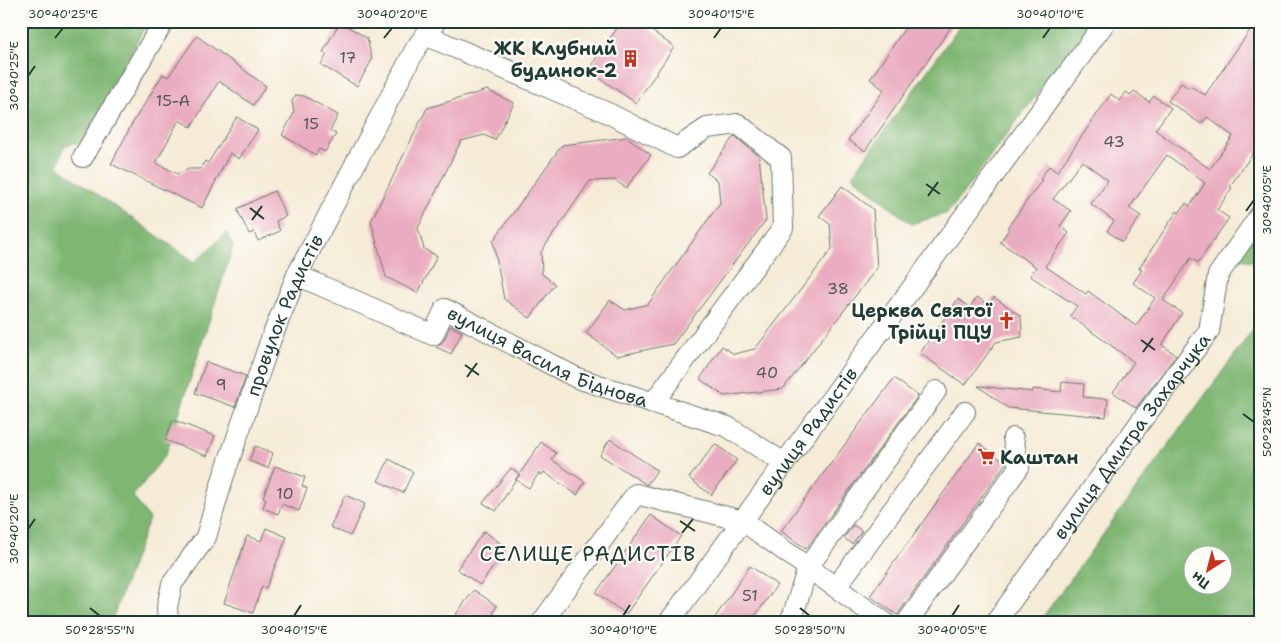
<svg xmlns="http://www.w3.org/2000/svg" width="1281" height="643" font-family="'Shantell Sans',sans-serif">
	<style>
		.forest { fill: #7eb672; stroke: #4e7a53; fill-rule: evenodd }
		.building { fill: #eaacc0; fill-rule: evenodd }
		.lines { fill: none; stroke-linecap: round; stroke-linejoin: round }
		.minor-casing { stroke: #6a7a6d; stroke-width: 22 }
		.minor { stroke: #fff; stroke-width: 20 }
		.ticks { fill: none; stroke: #1f3d34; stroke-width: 2 }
		.labels { text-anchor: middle; stroke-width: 4.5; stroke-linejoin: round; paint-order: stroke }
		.number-label { font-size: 16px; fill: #525957 }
		.poi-label { font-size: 19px; font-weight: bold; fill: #1f3d34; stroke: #fdfcf7; text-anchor: end }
		.street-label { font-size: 19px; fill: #1f3d34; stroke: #fdfcf7 }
		.quarter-label { font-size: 21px; letter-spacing: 1px; fill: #1f3d34; stroke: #fdfcf7 }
		.neatline { fill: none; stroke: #1f3d34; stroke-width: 2 }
		.ticks-label { font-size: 12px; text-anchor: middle; fill: #1f3d34 }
	</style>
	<rect width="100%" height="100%" fill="#fdfcf7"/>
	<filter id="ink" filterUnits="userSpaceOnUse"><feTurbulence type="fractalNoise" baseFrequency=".02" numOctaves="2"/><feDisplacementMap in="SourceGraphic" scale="10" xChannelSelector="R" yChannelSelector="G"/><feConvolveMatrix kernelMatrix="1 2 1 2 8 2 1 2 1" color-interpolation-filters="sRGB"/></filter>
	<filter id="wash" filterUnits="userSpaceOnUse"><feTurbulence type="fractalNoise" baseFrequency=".0096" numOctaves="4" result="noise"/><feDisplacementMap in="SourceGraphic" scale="20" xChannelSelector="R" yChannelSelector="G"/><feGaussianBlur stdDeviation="1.12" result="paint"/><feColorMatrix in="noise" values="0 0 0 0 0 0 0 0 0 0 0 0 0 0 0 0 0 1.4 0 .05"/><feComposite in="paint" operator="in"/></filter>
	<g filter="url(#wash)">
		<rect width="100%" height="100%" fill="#f5ebd6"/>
		<!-- forest -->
		<path class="forest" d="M21,21H148L83,142L65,145L57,166L195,262L227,232L233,247L166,454L133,496L149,519L111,622H21Z
			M963,21H1092L948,213L911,224L852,176Z
			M1260,224V263L1236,258Z
			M1260,320V622H1039ZM1194,556H1224V586H1194Z"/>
		<g id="blocks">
			<!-- building -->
			<path class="building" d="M622,21H638L674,47L636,103L588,70Z
				M910,21H955L865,151L848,140L884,90L870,79Z
				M340,22L367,38L372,60L357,86L321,65L327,54L323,52Z
				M1251,29L1260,35V156L1254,152L1230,186L1232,188L1217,210L1229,218L1198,263L1191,258L1163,300L1182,313L1162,345L1176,355L1136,408L1113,392L1134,362L1070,316L1077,306L1030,276L1036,267L1000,242L1009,229L1007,228L1042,180L1040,179L1049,166L1057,172L1111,94L1120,101L1126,92L1130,95L1134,91L1149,102L1154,96L1171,108L1155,130L1210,169L1233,136L1207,117L1201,124L1168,101L1181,83L1189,88L1190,86L1205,95ZM1167,155L1205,183L1190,206L1186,203L1179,213L1177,211L1139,268L1142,270L1133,283L1155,298L1136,326L1088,291L1086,294L1045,266L1069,233L1060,226L1071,211L1053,199L1082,161L1108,180L1091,204L1114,221L1107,231L1122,242L1141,216L1129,208Z
				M197,36L266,86L253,105L219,81L191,127L179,120L156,163L178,174L189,169H200L205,161L208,163L237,117L258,130L239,159L230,153L202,208L111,164L132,124L163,74L168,77Z
				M487,90L514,103L495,140L484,135L461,141L418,228L424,249L437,256L418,293L386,277L371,221L427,108Z
				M296,95L304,96L338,115L330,131L336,134L325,152L319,149L316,155L282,135L294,113L292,101Z
				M734,136L759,156L766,220L673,344L617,356L586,333L610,300L625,310L648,304L720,203L718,181L707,173Z
				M627,137L651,155L626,188L615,180L590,181L541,252L542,274L555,284L530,318L504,299L493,241L562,145Z
				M842,186L873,209L877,268L783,389L724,396L700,379L722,346L734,354L755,349L832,249L830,224L819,216Z
				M274,191L286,216L276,221L280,231L258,241L254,232L249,234L237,209Z
				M977,297L988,305L994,297L1021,316L1022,337L996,342L965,385L920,353L958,299L970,307Z
				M450,326L462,332L451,354L436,347L444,340Z
				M206,362L246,376L235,407L195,393Z
				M894,378L918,396L806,549L781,531Z
				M1062,382L1084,384L1083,397L1108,399L1106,417L1008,408L978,386L1033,392V389L1061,392Z
				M173,420L215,436L207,456L165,440Z
				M610,439L657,470L647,485L600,455Z
				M541,442L556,453L552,460L585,482L577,495L544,472L542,475L539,473L529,488L516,480Z
				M979,443L1006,463L897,615L870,596Z
				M715,444L737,460L711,495L689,478Z
				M255,446L273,453L268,468L249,461Z
				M389,459L413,472L403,493L378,481Z
				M275,466L305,477L302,486L307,488L299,511L282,504L278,514L263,508L266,499L263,497Z
				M511,468L519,474L496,511L483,503Z
				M345,495L365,504L350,536L330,527Z
				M651,515L681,536L626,614L596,593Z
				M853,525L862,531L852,544L844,538Z
				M266,528L287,537L266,588L262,586L253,613L224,603L247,536L261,541Z
				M484,531L507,548L480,585L457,569Z
				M750,566L777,585L751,622H712Z
				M474,590L497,606L493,613L505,622H467L456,614Z"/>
		</g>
	</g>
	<g filter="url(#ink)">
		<use href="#blocks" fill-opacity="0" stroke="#6a7a6d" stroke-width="1"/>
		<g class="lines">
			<defs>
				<g id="minor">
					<path d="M425,35L608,113L677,148L707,128L738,124L781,158L783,228L653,403"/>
					<path d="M83,157L164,21"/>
					<path id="s1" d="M297,275L433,335L445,309L577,378L728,427L784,463"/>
					<path d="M836,587L965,412"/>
					<path id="s2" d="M168,622L167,607L172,584L206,537L223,478L271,339L297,275L416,48L436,21"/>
					<path d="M542,622L636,494L743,521L884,622"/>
					<path id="s3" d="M669,622L1106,21"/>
					<path d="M789,622L793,615L808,567L936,391"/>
					<path d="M907,622L1019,467L1013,438"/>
					<path id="s4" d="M996,622L1141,421L1209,331L1218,275L1260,215"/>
				</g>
			</defs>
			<!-- minor casing -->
			<use href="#minor" class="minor-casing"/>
			<!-- minor -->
			<use href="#minor" class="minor"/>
		</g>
	</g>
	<!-- ticks -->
	<path class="ticks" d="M55,38L63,28M384,38L392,28M714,38L721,28M1043,38L1050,28M28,76L35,66M926,184L940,194M928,196L938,182M250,208L264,219M1246,211L1254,200M252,220L262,206M1141,340L1155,350M1143,352L1153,338M465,365L479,375M467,377L477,363M1243,414L1254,422M680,521L695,531M28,529L35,519M682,533L693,519M90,608L100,616M800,608L810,616M294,616L301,605M623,616L630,605M952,616L959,605"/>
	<!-- icons -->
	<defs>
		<symbol id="building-bare" viewBox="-9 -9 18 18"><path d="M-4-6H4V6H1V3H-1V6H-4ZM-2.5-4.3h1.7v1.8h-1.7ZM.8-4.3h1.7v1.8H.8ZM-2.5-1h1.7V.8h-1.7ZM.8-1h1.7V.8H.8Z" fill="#c8321e" stroke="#fdfcf7" stroke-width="2.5" paint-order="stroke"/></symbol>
		<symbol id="church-bare" viewBox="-9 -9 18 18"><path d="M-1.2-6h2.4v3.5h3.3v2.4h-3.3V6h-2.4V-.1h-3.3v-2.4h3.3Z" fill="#c8321e" stroke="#fdfcf7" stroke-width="2.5" paint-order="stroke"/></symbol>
		<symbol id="supermarket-bare" viewBox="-9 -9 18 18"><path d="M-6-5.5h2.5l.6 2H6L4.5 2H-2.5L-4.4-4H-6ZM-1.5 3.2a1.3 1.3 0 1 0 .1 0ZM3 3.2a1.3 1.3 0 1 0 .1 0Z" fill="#c8321e" stroke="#fdfcf7" stroke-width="2.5" paint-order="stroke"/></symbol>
	</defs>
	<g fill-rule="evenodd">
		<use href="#building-bare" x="618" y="46" width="25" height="25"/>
		<use href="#church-bare" x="994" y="308" width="25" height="25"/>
		<use href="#supermarket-bare" x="974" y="444" width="25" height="25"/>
	</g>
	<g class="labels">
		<!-- number labels -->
		<g class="number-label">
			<text x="348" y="63">17</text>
			<text x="173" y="106">15-А</text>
			<text x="311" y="129">15</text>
			<text x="1114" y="147">43</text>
			<text x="838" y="294">38</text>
			<text x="767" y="378">40</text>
			<text x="221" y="390">9</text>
			<text x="285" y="499">10</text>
			<text x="750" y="601">51</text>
		</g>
		<!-- poi labels -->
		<g class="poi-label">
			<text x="617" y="55">ЖК Клубний<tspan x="617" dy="22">будинок-2</tspan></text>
			<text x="992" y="317">Церква Святої<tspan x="992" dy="22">Трійці ПЦУ</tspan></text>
			<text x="1000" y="464" text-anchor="start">Каштан</text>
		</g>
		<!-- street labels -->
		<g class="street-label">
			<text dy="7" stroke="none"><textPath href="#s2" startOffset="332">провулок Радистів</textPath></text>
			<text dy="7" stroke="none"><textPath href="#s1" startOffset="291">вулиця Василя Біднова</textPath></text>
			<text dy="7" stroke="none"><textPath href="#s3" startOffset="236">вулиця Радистів</textPath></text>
			<text dy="7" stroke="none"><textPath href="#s4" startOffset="230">вулиця Дмитра Захарчука</textPath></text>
		</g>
		<!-- quarter labels -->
		<g class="quarter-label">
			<text x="588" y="561">СЕЛИЩЕ РАДИСТІВ</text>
		</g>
	</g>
	<!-- margin -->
	<rect width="1281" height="643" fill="none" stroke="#fdfcf7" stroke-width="55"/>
	<!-- north arrow -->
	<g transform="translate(1208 570) rotate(216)"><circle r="24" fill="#fdfcf7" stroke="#a4b0a9"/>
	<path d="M0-4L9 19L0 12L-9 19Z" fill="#c8321e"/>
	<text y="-8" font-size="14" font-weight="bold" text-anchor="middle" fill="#1f3d34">Пн</text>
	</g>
	<rect x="28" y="28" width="1226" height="588" class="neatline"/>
	<g class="ticks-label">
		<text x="63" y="18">30°40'25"E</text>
		<text x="392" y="18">30°40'20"E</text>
		<text x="721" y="18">30°40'15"E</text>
		<text x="1050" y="18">30°40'10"E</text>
		<text transform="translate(14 76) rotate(-90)" y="4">30°40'25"E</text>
		<text transform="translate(1267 200) rotate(-90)" y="4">30°40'05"E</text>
		<text transform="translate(1267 422) rotate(-90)" y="4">50°28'45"N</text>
		<text transform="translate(14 529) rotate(-90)" y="4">30°40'20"E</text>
		<text x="100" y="634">50°28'55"N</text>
		<text x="294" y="634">30°40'15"E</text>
		<text x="623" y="634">30°40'10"E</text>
		<text x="810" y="634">50°28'50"N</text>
		<text x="952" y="634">30°40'05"E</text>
	</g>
</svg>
